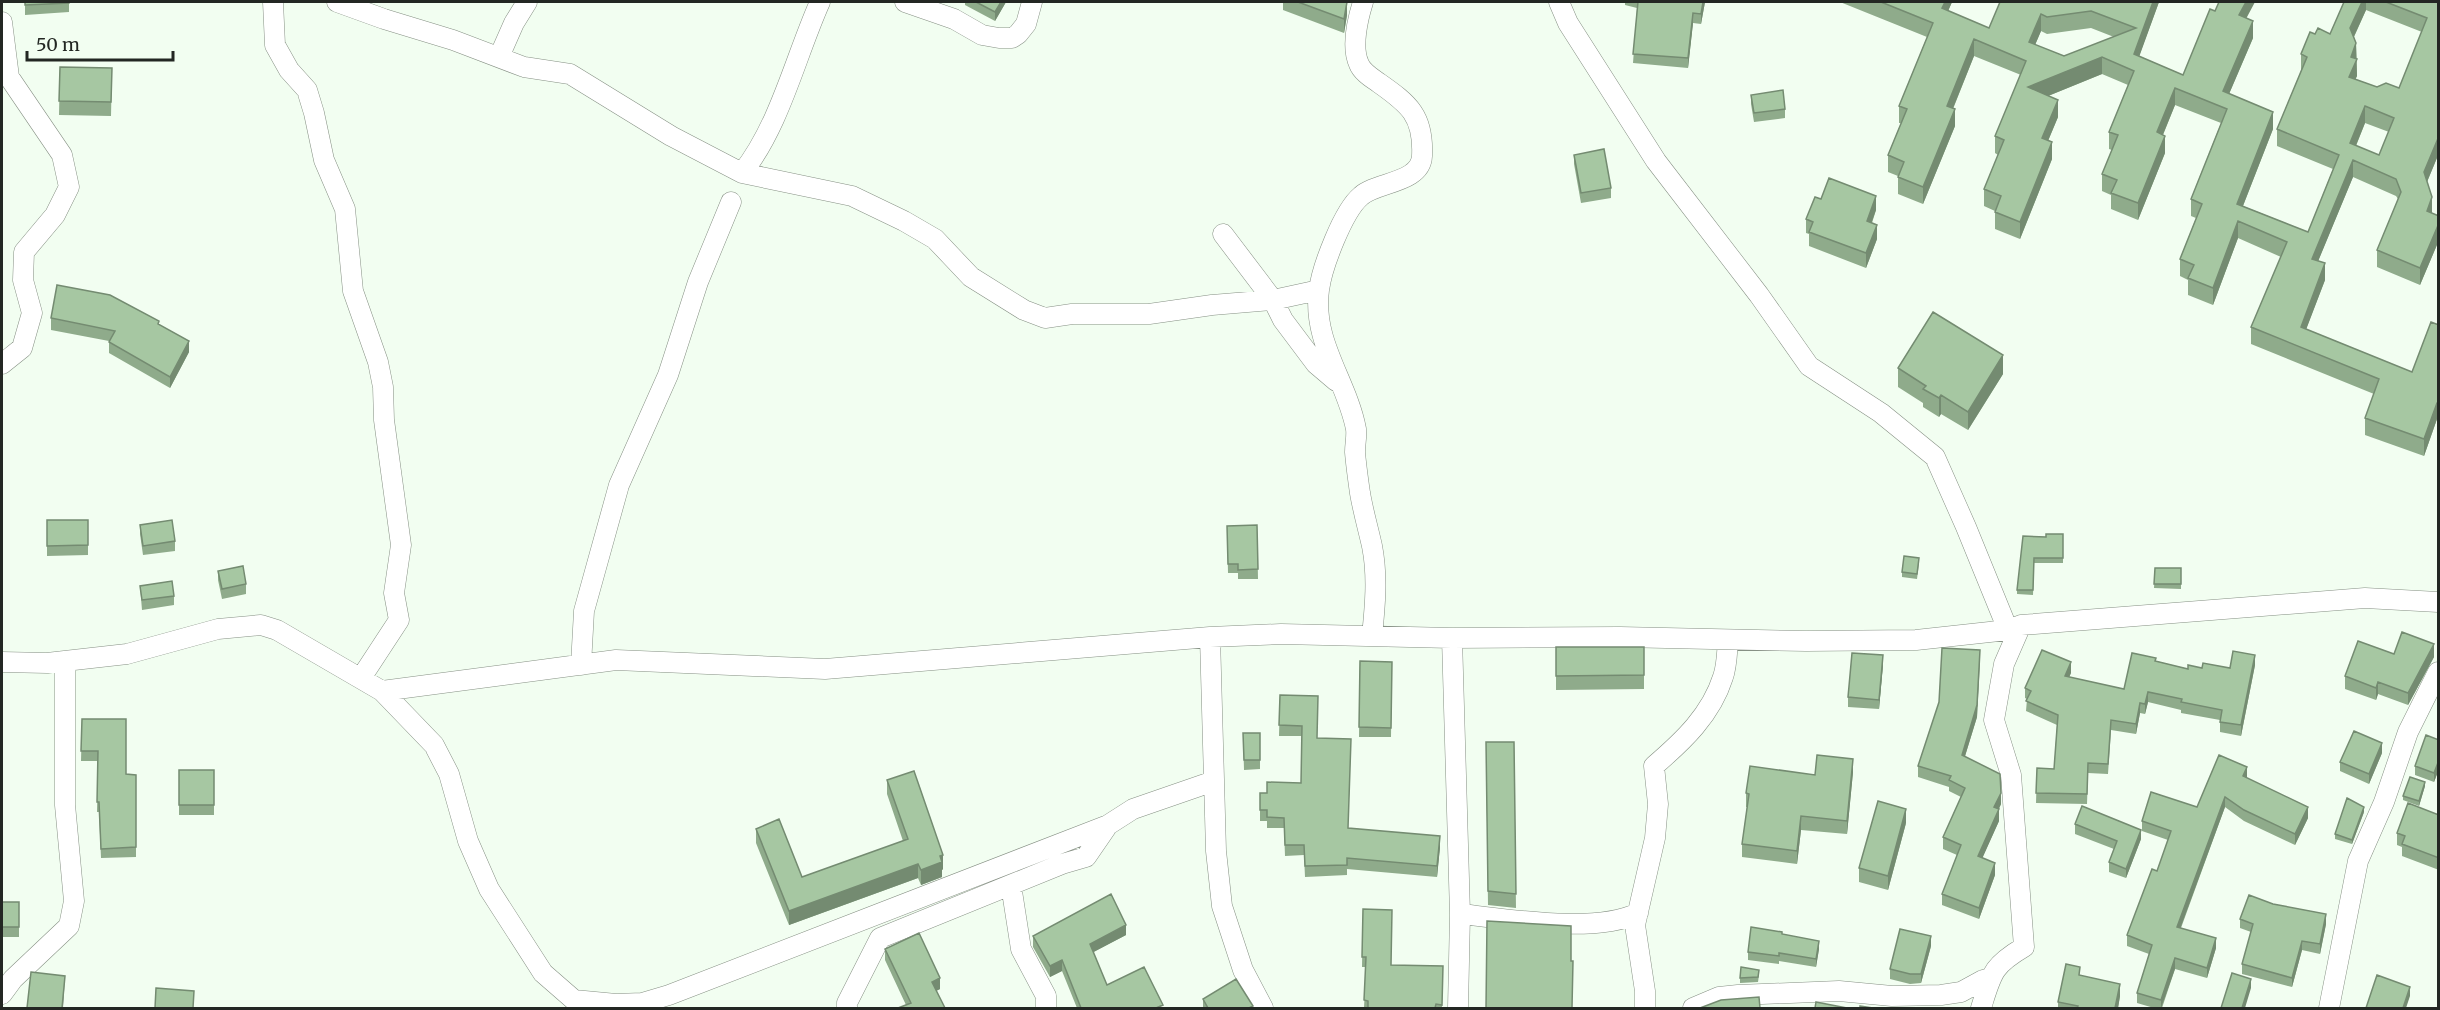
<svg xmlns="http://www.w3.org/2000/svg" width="2440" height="1010" font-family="Merriweather,serif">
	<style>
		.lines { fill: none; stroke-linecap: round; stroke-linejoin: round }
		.minor-casing { stroke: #869084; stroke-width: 21 }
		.minor { stroke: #fff; stroke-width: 20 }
		.wall { fill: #8fab8b; fill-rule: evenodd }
		.shaded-wall { fill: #748b71 }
		.building { fill: #a6c7a2; stroke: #748b71; stroke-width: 1.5; fill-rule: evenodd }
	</style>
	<rect width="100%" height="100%" fill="#f2fef1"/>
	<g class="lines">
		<defs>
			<path id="minor" d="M273,2L275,45L289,70L307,90L314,113L324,160L345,209L353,291L378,362L383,387L384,420L401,545L394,593L399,620L361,678
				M337,2L384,19L453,40L524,67L570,74L671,136L742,173L852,196L904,221L935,239L971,277L1024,310L1045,318L1072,314H1149L1212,305L1273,300L1319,290
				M905,2L954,19L982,35L999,38H1012L1018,34L1026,24L1032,2
				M1363,2C1358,18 1351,47 1359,64C1362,72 1372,78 1379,83C1409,104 1424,116 1422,156C1421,183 1376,182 1361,196C1343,211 1322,267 1319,290C1312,342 1347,381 1356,429C1357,436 1355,444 1355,452C1356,465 1358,479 1360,493C1363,511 1368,528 1372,546C1378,576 1375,607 1372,636
				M1559,2L1568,23L1656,161L1759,295L1809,366L1881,413L1935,457L1966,527L2008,630
				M2,22L9,77L62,155L69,187L55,215L24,252L23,280L32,313L22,348L2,364
				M499,57L514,23L527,2
				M742,173C780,125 795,58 820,2
				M1223,234L1273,300L1283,320L1316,364L1336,381
				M1452,638L1460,914L1458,1008
				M2,662L47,663L127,654L218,629L261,625L277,630L382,691L434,745L449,774L468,841L489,889L543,973L574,1000L616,1004L642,1003L669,995L1108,825
				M581,665L584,611L619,485L668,375L698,282L731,202
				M382,691L616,660L825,669L1210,637
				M1011,885L1021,949L1046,996V1008
				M1460,914C1509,919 1595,934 1638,913
				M2,994L13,979L69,926L74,901L65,805V661
				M847,1008V1003L880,938L1062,864L1086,857L1108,825L1133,809L1214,781
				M1263,1008L1243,970L1222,906L1216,851L1210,637L1281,634L1452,638L1620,637L1806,641L1916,640L2008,630L2021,625L2365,598L2438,602
				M1645,1008V991L1635,925L1655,838L1658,804L1654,766C1683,741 1711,715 1723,677C1727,666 1727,652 1728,640
				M1693,1008L1719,997L1738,995L1839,991L1892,996L1941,995L1961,992L1983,980L1990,978
				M1981,1008C1992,973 1992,966 2024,947L2011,775L1994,720L2004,664L2021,625
				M2329,1008L2358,861L2384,802L2408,732L2438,672"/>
		</defs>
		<!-- minor casing -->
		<use href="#minor" class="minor-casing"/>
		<!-- minor -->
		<use href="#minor" class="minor"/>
	</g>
	<!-- wall -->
	<path class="wall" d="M25,2H69V12L25,15Z
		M965,2H1006L995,21L965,5Z
		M1283,2H1347V15L1344,33L1283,10Z
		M1625,2H1705L1701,24L1693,23L1688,68L1633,63L1637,8L1625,5Z
		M1840,2H1952L1948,11L1989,28L2000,2H2159L2139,56L2183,75L2215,11L2246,18L2253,38L2229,94L2273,129L2243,206L2308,232L2333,169L2277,146V129L2301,71V54L2315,34H2330L2344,3L2341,2H2436L2439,3V153L2427,182L2432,213L2439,216V240L2420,285L2377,267V250L2398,199L2396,196L2353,177L2318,261L2325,280L2306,329L2412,372L2439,325V420L2437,419L2424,456L2365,435V418L2374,394L2251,344V327L2281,257L2238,238L2213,305L2188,295V280L2180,276V259L2196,218L2191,216V199L2221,123L2175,105L2163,135L2165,153L2138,220L2111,209V195L2102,191V174L2112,150L2109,149V132L2128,85L2102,74L2048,96L2058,117L2048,141L2052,159L2020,239L1995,229V211L1984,206V189L1998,155L1995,153V136L2021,75L1974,56L1953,109L1955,126L1923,204L1898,194V176L1888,172V155L1901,123H1899V106L1927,37ZM2366,10L2422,32L2399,88L2377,87L2355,79L2357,76L2356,43L2354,37ZM2091,28L2114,37L2064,56L2035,45L2041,31L2047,34ZM2365,123L2389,132L2379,155L2356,146Z
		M60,67L112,68L111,116L59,115Z
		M1751,95L1785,109V118L1754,122L1751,104Z
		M1574,155L1611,188V198L1581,203L1574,164Z
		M1821,199L1876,210L1872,223L1877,239L1866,268L1809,246V234L1806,233V219Z
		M51,318L159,325L189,352L170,388L109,353V341L51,330Z
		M1898,368L2003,374L1968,430L1941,414L1939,417L1923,407V403L1898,387Z
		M47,520H88V555L47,556Z
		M140,525L175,541V551L143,555L140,534Z
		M1257,525L1258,579H1238V573H1228L1227,526Z
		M2063,534V563H2034L2033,595L2017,594V590L2046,537Z
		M1919,563L1917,579L1902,577V572Z
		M2155,568H2181V589L2154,588Z
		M218,571L246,584V594L222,599L218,580Z
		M140,586L174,596V605L142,610Z
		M1556,647H1644V689L1556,690Z
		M2394,654L2434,657L2408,705L2378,694L2376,700L2345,689V676Z
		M1360,661L1392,662L1391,737H1359Z
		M2156,661L2188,669L2202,668H2230L2255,665L2241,736L2220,732V720L2181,713V710L2148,702L2145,714L2140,713L2136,734L2111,730L2108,774L2088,773L2087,804L2036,803L2037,768L2054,769L2057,725L2026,711L2027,699L2025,698V688L2071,673L2069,677L2124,689Z
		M1980,662L1977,717L1965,756L2001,804L1999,809V821L1982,858L1995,875L1979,919L1942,905V894L1957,855L1943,849V837L1961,797L1949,791V787L1918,777V766Z
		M1883,665L1879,709L1848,707V697Z
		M1280,695L1317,738L1348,828L1440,847L1437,877L1347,869V875L1305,877L1304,855L1285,856L1284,828H1267V821H1260V793H1267L1301,783L1302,736H1279Z
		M82,719L126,774L136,775V857L101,858L99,812H97L98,761H81Z
		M1243,733L1260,760V769L1244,770Z
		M2439,740V769L2434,782L2415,775V766Z
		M1486,742H1514L1516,908L1488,905Z
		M2382,753L2369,784L2340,771V762Z
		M179,770H214V815H179Z
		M1853,772L1847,834L1801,830L1797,864L1742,857V844L1747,807H1746V793L1815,775Z
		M2247,777L2246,778L2308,818L2295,845L2244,821L2225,807L2181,928L2216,948L2207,978L2175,969L2162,1008H2154L2137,1003V993L2149,954L2127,946V935L2157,871L2168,840L2142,831V821L2197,807Z
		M887,780L943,869L942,870V877L921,885L918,878L789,925L756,843V829L802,877L903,841L887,794Z
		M2425,786L2419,806L2403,800V796Z
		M2364,812L2352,844L2335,839V834Z
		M2439,815V870L2402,856V847L2397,845V833Z
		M1906,823L1888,890L1859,882V868Z
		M2075,824L2141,839L2126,878L2109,872V862L2114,849L2075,834Z
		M2,902H19V937H2Z
		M1363,909L1391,965L1443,966L1442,1008H1364L1366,967H1362Z
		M2240,919L2326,924L2320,954L2302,950L2292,987L2242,974V964L2251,932L2240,928Z
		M1782,934L1819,949L1816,967L1779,961V964L1748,960V952Z
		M1126,935L1093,952L1107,985L1163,1008H1077L1062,971L1050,977L1033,947V936Z
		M1931,946L1921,983L1910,984L1890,979V969Z
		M885,949L940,989L906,1005L885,960Z
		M1759,975L1758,982L1740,983V978Z
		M2080,975L2120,996L2118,1008H2058V1002Z
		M1203,999L1253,1008H1203Z"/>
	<!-- shaded-wall -->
	<path class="shaded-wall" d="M1001,2H1006L995,21V12Z
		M1347,2V15L1344,33V19Z
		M1703,2H1705L1701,24V14Z
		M1945,2H1952L1942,25V8Z
		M2153,2H2159L2134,71V54Z
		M2246,2H2255L2239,32V15Z
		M2362,2H2366V10L2350,45V28Z
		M1693,13V23L1688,68V58Z
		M2041,14V31L2029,59V42Z
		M2253,21V38L2223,108V91Z
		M1974,39V56L1947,123V106Z
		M2356,43L2357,76L2349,94V77L2351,57Z
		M2102,57V74L2028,104V87Z
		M2175,88V105L2157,149V132Z
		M2058,100V117L2042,155V138Z
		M2365,106V123L2350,160V143Z
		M1955,109V126L1923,204V187Z
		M2273,112V129L2237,221V204Z
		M2165,136V153L2138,220V203Z
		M2439,136V153L2424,189V172Z
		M2052,142V159L2020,239V222Z
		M2353,160V177L2312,276V259Z
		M1876,196V210L1867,235V221Z
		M2432,197V214L2427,211Z
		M2238,221V238L2213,305V288Z
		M2439,223V240L2420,285V268Z
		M1877,225V239L1866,268V253Z
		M2325,263V280L2301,343V327Z
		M189,341V352L170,388V377Z
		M2003,355V374L1968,430V412Z
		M1941,395V414L1939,417V398Z
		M2437,403V419L2424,456V439Z
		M2434,644V657L2408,705V693Z
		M1980,650L1977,717L1962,766V755Z
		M1883,655V665L1879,709V700Z
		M2255,655V665L2241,736V725Z
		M2071,662V673L2065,686V676Z
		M2378,682V694L2376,700V688Z
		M2148,692V702L2145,714V704Z
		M2140,703V713L2136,734V724Z
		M2382,743V753L2369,784V774Z
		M1853,759V772L1847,834V821Z
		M2439,760V769L2434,782V773Z
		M2247,767V777L2243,786V776Z
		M2425,782V786L2419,806V801Z
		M2001,793V804L1994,818V807Z
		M2225,797V807L2177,937V927Z
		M2308,807V818L2295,845V834Z
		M2364,807V812L2352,844V840Z
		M1906,809V823L1888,890V876Z
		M1999,809V821L1978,868V856Z
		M1801,816V830L1797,864V851Z
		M2141,830V839L2126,878V869Z
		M1440,836V847L1437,877V866Z
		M943,855V869L942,870V877L921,885V870L940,856Z
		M1995,863V875L1979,919V908Z
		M918,864V878L789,925V911Z
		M2326,914V924L2320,954V944Z
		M1126,925V935L1090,954V944Z
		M1931,936V946L1921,983V974Z
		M2216,938V948L2207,978V968Z
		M1819,941V949L1816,967V959Z
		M2302,941V950L2292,987V978Z
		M2175,958V969L2161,1008V1000Z
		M1062,960V971L1050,977V966Z
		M65,976L63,1008H62Z
		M940,978V989L932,993V982Z
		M2251,979V988L2245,1008H2242Z
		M2120,984V996L2118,1008H2115Z
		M2410,987V996L2406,1008H2403Z"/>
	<!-- building -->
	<path class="building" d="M25,2H69V3L25,5Z
		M976,2H1001L995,12Z
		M1298,2H1347L1344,19Z
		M1638,2H1703L1701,14L1693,13L1688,58L1633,54Z
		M1881,2H1945L1942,8L1989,28L2000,2H2153L2134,54L2183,75L2210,9L2215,11L2219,2H2246L2239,15L2253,21L2223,91L2273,112L2237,204L2308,232L2339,155L2277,129L2307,57L2301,54L2310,32L2315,34L2318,28L2330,34L2344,2H2362L2350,28L2356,43L2351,57L2357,59L2349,77L2377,87L2386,83L2399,88L2427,18L2386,2H2436L2439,3V108L2438,110L2439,111V136L2424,172L2432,197L2427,211L2439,216V223L2420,268L2377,250L2401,192L2396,179L2353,160L2312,259L2325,263L2301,327L2412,372L2431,322L2439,325V403H2437L2424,439L2365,418L2379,379L2251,327L2287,242L2238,221L2213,288L2188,278L2194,265L2180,259L2202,204L2191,199L2227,109L2175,88L2157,132L2165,136L2138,203L2111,193L2117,180L2102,174L2118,135L2109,132L2134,71L2102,57L2028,87L2058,100L2042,138L2052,142L2020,222L1995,212L2001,196L1984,189L2004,140L1995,136L2026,61L1974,39L1947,106L1955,109L1923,187L1898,177L1904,162L1888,155L1907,109L1899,106L1933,23ZM2091,11L2136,28L2064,56L2029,42L2041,14L2047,17ZM2365,106L2394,118L2379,155L2350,143Z
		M60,67L112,68L111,102L59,101Z
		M1783,90L1785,109L1754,113L1751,95Z
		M1604,149L1611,188L1581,193L1574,155Z
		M1829,178L1876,196L1867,221L1877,225L1866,253L1809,232L1813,222L1806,219L1815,197L1821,199Z
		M57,285L110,295L159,321L158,324L189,341L170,377L109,342L115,331L51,318Z
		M1933,312L2003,355L1968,412L1941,395L1939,398L1923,389L1926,386L1898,368Z
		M47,520H88V545L47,546Z
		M172,520L175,541L143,546L140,525Z
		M1257,525L1258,569L1238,570V564H1228L1227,526Z
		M2046,534H2063V558H2034L2033,590H2017L2023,536L2046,537Z
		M1904,556L1919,558L1917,574L1902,572Z
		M243,566L246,584L222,589L218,571Z
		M2155,568H2181V584H2154Z
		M172,581L174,596L142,600L140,586Z
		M2402,632L2434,644L2408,693L2378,682L2376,688L2345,676L2358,641L2394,654Z
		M1556,647H1644V675L1556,676Z
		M1942,648L1980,650L1977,705L1962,755L2000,774L2001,793L1994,807L1999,809L1978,856L1995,863L1979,908L1942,894L1961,845L1943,837L1965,788L1949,780L1951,776L1918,766L1939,702Z
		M2042,650L2071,662L2065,676L2124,689L2132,653L2156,658L2155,661L2188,669V665L2202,668L2203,663L2230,668L2233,651L2255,655L2241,725L2220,722L2222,710L2181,702L2182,699L2148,692L2145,704L2140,703L2136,724L2111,720L2108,764L2088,763L2087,794L2036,793L2037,768L2054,769L2058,715L2026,701L2031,691L2025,688Z
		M1852,653L1883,655L1879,700L1848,697Z
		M1360,661L1392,662L1391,728L1359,727Z
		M1280,695L1318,696L1317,738L1351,739L1348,828L1440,836L1437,866L1347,858V865L1305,866L1304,845H1285L1284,818L1267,817V810H1260V793H1267V782L1301,783L1302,726L1279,725Z
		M82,719H126V774L136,775V847L101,849L99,802H97L98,751H81Z
		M2354,731L2382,743L2369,774L2340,762Z
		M1243,733H1260V760H1244Z
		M2426,735L2439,740V760L2434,773L2415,766Z
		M1486,742H1514L1516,894L1488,891Z
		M1817,755L1853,759L1847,821L1801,816L1797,851L1742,844L1749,794L1746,793L1750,766L1815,775Z
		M2219,755L2247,767L2243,776L2308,807L2295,834L2244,810L2225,797L2177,927L2216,938L2207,968L2175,958L2161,1000L2137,993L2152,945L2127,935L2152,869L2157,871L2171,831L2142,821L2151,792L2197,807Z
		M179,770H214V805H179Z
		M914,771L943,855L940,856L942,862L921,870L918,864L789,911L756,829L779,819L802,877L908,839L887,780Z
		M2410,777L2425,782L2419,801L2403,796Z
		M2347,798L2364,807L2352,840L2335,834Z
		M1878,801L1906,809L1888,876L1859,868Z
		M2408,803L2439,815V858L2402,844L2405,836L2397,833Z
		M2082,806L2141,830L2126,869L2109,862L2117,841L2075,824Z
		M1111,894L1126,925L1090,944L1107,985L1144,967L1163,1005L1156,1008H1081L1062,960L1050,966L1033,936Z
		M2249,895L2273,904L2326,914L2320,944L2302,941L2292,978L2242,964L2253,924L2240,919Z
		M2,902H19V927H2Z
		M1363,909L1392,910L1391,965L1443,966L1442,1005L1436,1004L1435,1008H1368V1001L1364,1000L1366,957H1362Z
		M1487,921L1571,926V961H1573L1572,1008H1486Z
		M1751,927L1782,932V934L1819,941L1816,959L1779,953V956L1748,952Z
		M1900,929L1931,936L1921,974H1910L1890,969Z
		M919,933L940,978L932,982L945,1008H898L911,1003L885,949Z
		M2066,964L2080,967L2079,975L2120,984L2115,1008H2077L2078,1006L2058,1002Z
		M1741,967L1759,970L1758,977L1740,978Z
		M31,972L65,976L62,1008H27Z
		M2232,973L2251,979L2242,1008H2221Z
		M2377,975L2410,987L2403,1008H2366Z
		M1236,979L1253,1006L1249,1008H1208L1203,999Z
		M156,988L194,991L193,1008H155Z
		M1759,997L1760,1008H1700L1721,1000Z
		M1816,1002L1847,1008H1815Z
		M1860,1006L1873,1008H1860Z"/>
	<!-- border -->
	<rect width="2440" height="1010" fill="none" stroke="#232723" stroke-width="6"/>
	<!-- scale -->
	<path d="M27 51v9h146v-9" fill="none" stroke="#232723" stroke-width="3"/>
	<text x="36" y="51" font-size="18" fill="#232723" stroke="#f2fef1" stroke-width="4.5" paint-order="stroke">50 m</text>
</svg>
